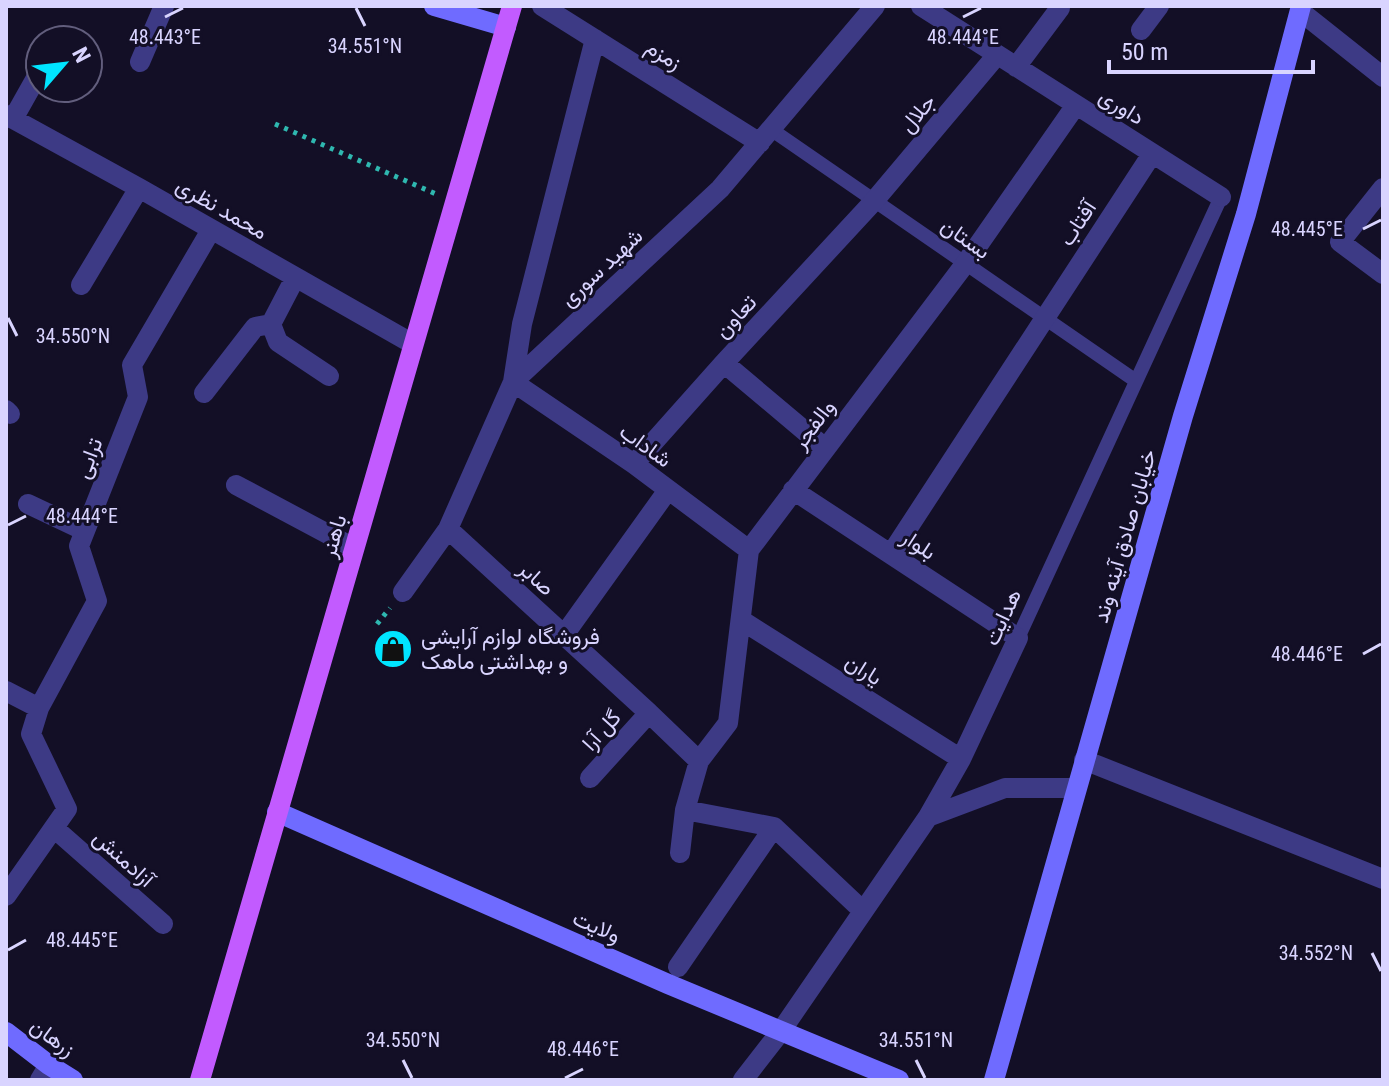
<svg xmlns="http://www.w3.org/2000/svg" width="1389" height="1086" font-family="'Roboto Condensed',Vazirmatn,sans-serif">
	<style>
		.lines { fill: none; stroke-linecap: round; stroke-linejoin: round }
		.path { stroke: #2fb8b0; stroke-width: 5; stroke-dasharray: 4 6; stroke-linecap: butt }
		.lane { stroke: #3d3a85; stroke-width: 14 }
		.street { stroke: #3d3a85; stroke-width: 20 }
		.secondary { stroke: #6f6bff; stroke-width: 20 }
		.primary { stroke: #c25bff; stroke-width: 20 }
		.ticks { fill: none; stroke: #d9d4ff; stroke-width: 3 }
		.labels { text-anchor: middle; stroke-width: 6; stroke-linejoin: round; paint-order: stroke }
		.street-label { font-size: 22px; fill: #d9d4ff; stroke: #130f26 }
		.poi-label { font-size: 22px; fill: #d9d4ff; stroke: #130f26; text-anchor: start }
		.ticks-label { font-size: 20px; text-anchor: middle; fill: #d9d4ff; stroke: #130f26; stroke-width: 6; stroke-linejoin: round; paint-order: stroke }
	</style>
	<rect width="100%" height="100%" fill="#130f26"/>
	<g class="lines">
		<!-- path -->
		<path class="path" d="M275,124L436,194
			M377,624L390,608"/>
		<!-- lane -->
		<path class="lane" d="M772,130L1136,381
			M1018,638L1221,197"/>
		<!-- street -->
		<path class="street" d="M542,6L760,143
			M921,6L1221,197
			M1300,11L1383,77
			M1141,30L1159,6
			M595,39L522,324L513,382L634,464L749,550
			M140,62L164,6
			M1016,67L1060,8
			M6,115L139,188L413,344
			M13,119L40,71
			M1383,188L1340,242L1383,274
			M295,278L271,324L278,342L329,376
			M81,285L139,188
			M724,363L825,448
			M204,393L255,327L271,324
			M6,410L10,414
			M634,464L724,363L874,201L997,55
			M236,485L354,548
			M28,504L85,531
			M448,529L649,713L699,761
			M891,554L1152,154
			M403,592L448,529L513,382L720,189L875,6
			M741,620L961,759
			M564,635L668,490
			M6,691L39,708
			M1084,760L1383,879
			M590,778L649,713
			M685,810L774,827L863,911
			M928,817L1005,788H1076
			M54,828L163,924
			M680,853L685,810L699,761L728,723L749,550L965,264L1076,105
			M6,896L67,809L31,734L39,708L97,601L79,546L138,397L132,365L211,230
			M678,967L774,827
			M40,1080L49,1065
			M743,1080L781,1031L928,817L961,759L1018,638L793,490"/>
		<!-- secondary -->
		<path class="secondary" d="M434,6L506,27
			M277,812L668,984L899,1080
			M6,1032L49,1065L73,1080
			M994,1080L1183,416L1246,214L1301,6"/>
		<!-- primary -->
		<path class="primary" d="M200,1080L512,6"/>
	</g>
	<!-- ticks -->
	<path class="ticks" d="M356,8L365,26M165,17L183,8M963,17L981,8M1363,229L1381,220M8,318L17,336M8,525L26,516M1363,654L1381,644M8,950L26,940M1372,953L1381,971M403,1060L412,1078M916,1060L925,1078M565,1078L583,1069"/>
	<!-- icons -->
	<defs>
		<symbol id="shop-disc" viewBox="-11 -11 22 22"><circle r="9.5" fill="#00e5ff" stroke="#130f26"/><path d="M-5-2.5h2.3a2.7 3.5 0 0 1 5.4 0H5L5.5 6h-11ZM-1.5-2.5h3a1.5 2.3 0 0 0-3 0Z" fill="#111"/></symbol>
	</defs>
	<g fill-rule="evenodd">
		<use href="#shop-disc" x="371" y="627" width="44" height="44"/>
	</g>
	<g class="labels">
		<!-- street labels -->
		<g class="street-label">
			<text transform="translate(664 54) rotate(32)" y="8">زمزم</text>
			<text transform="translate(1122 106) rotate(32)" y="8">داوری</text>
			<text transform="translate(917 113) rotate(-50)" y="8">جلال</text>
			<text transform="translate(222 208) rotate(30)" y="8">محمد نظری</text>
			<text transform="translate(1077 223) rotate(-57)" y="8">آفتاب</text>
			<text transform="translate(966 238) rotate(35)" y="8">بستان</text>
			<text transform="translate(601 267) rotate(-43)" y="8">شهید سوری</text>
			<text transform="translate(735 316) rotate(-47)" y="8">تعاون</text>
			<text transform="translate(813 424) rotate(-53)" y="8">والفجر</text>
			<text transform="translate(646 445) rotate(36)" y="8">شاداب</text>
			<text transform="translate(88 458) rotate(-69)" y="8">ترابی</text>
			<text transform="translate(333 536) rotate(-74)" y="8">باهنر</text>
			<text transform="translate(1124 536) rotate(-74)" y="8">خیابان صادق آینه وند</text>
			<text transform="translate(919 544) rotate(33)" y="8">بلوار</text>
			<text transform="translate(537 578) rotate(42)" y="8">صابر</text>
			<text transform="translate(1002 617) rotate(-65)" y="8">هدایت</text>
			<text transform="translate(864 669) rotate(32)" y="8">یاران</text>
			<text transform="translate(601 730) rotate(-48)" y="8">گل آرا</text>
			<text transform="translate(124 858) rotate(42)" y="8">آزادمنش</text>
			<text transform="translate(597 926) rotate(24)" y="8">ولایت</text>
			<text transform="translate(53 1037) rotate(36)" y="8">زرهان</text>
		</g>
		<!-- poi labels -->
		<g class="poi-label">
			<text x="421" y="644">فروشگاه لوازم آرایشی<tspan x="421" dy="25">و بهداشتی ماهک</tspan></text>
		</g>
	</g>
	<g class="ticks-label">
		<text x="165" y="44">48.443°E</text>
		<text x="963" y="44">48.444°E</text>
		<text x="365" y="53">34.551°N</text>
		<text x="1307" y="236">48.445°E</text>
		<text x="73" y="343">34.550°N</text>
		<text x="82" y="523">48.444°E</text>
		<text x="1307" y="661">48.446°E</text>
		<text x="82" y="947">48.445°E</text>
		<text x="1316" y="960">34.552°N</text>
		<text x="403" y="1047">34.550°N</text>
		<text x="916" y="1047">34.551°N</text>
		<text x="583" y="1056">48.446°E</text>
	</g>
	<!-- border -->
	<rect width="1389" height="1086" fill="none" stroke="#d9d4ff" stroke-width="16"/>
	<!-- north arrow -->
	<g transform="translate(64 64) rotate(62)"><circle r="38" fill="#130f26" stroke="#625e7d" stroke-width="2"/>
	<path d="M0-6L14 30L0 20L-14 30Z" fill="#00e5ff"/>
	<text y="-12" font-size="22" font-weight="bold" text-anchor="middle" fill="#d9d4ff">N</text>
	</g>
	<!-- scale -->
	<path d="M1109 60v12h204v-12" fill="none" stroke="#d9d4ff" stroke-width="4"/>
	<text x="1121" y="60" font-size="24" fill="#d9d4ff" stroke="#130f26" stroke-width="6" paint-order="stroke">50 m</text>
</svg>
